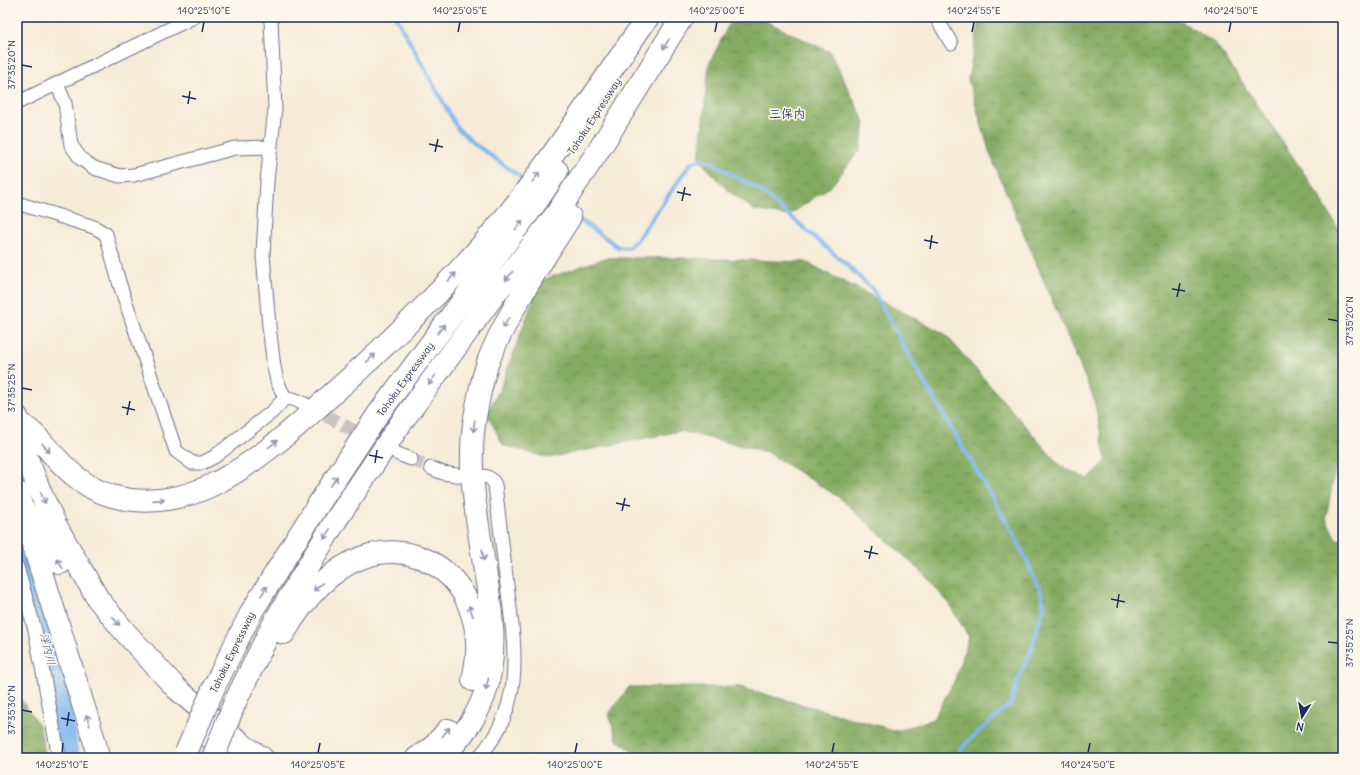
<svg xmlns="http://www.w3.org/2000/svg" width="1360" height="775" font-family="Delius,'Klee One',sans-serif">
	<style>
		.forest { fill: url(#forest-crowns); stroke: #506e60 }
		.lines { fill: none; stroke-linecap: round; stroke-linejoin: round }
		.stream { stroke: #7eb6ee; stroke-width: 4 }
		.river { stroke: #7eb6ee; stroke-width: 25 }
		.minor-tunnel { stroke: #cac5bf; stroke-width: 13; stroke-dasharray: 13 6; stroke-linecap: butt }
		.minor-casing { stroke: #687188; stroke-width: 15 }
		.motorway-casing { stroke: #687188; stroke-width: 24 }
		.minor { stroke: #fff; stroke-width: 13 }
		.motorway { stroke: #fff; stroke-width: 22 }
		.motorway-bridge-casing { stroke: #687188; stroke-width: 24; stroke-linecap: butt }
		.motorway-bridge { stroke: #fff; stroke-width: 22 }
		.oneway { stroke: #8d97ae }
		.ticks { fill: none; stroke: #1b2f5e; stroke-width: 1.5 }
		.labels { text-anchor: middle; stroke-width: 3.5; stroke-linejoin: round; paint-order: stroke }
		.street-label { font-size: 10px; fill: #1b2f5e; stroke: #fbf7ec }
		.water-label { font-size: 11px; font-style: italic; fill: #395889; stroke: #fbf7ec }
		.quarter-label { font-size: 12px; font-weight: bold; fill: #1b2f5e; stroke: #fbf7ec }
		.neatline { fill: none; stroke: #1b2f5e; stroke-width: 1.5 }
		.ticks-label { font-size: 10px; text-anchor: middle; fill: #1b2f5e }
	</style>
	<defs>
		<pattern id="forest-crowns" width="20" height="18" patternUnits="userSpaceOnUse"><rect width="20" height="18" fill="#85ac62"/><path d="M2 6a3 3 0 1 1 6 0M12 15a3 3 0 1 1 6 0" fill="none" stroke="#6c8c54"/></pattern>
	</defs>
	<rect width="100%" height="100%" fill="#fbf7ec"/>
	<filter id="ink" filterUnits="userSpaceOnUse"><feTurbulence type="fractalNoise" baseFrequency=".025" numOctaves="2"/><feDisplacementMap in="SourceGraphic" scale="8" xChannelSelector="R" yChannelSelector="G"/><feConvolveMatrix kernelMatrix="1 2 1 2 8 2 1 2 1" color-interpolation-filters="sRGB"/></filter>
	<filter id="wash" filterUnits="userSpaceOnUse"><feTurbulence type="fractalNoise" baseFrequency=".012" numOctaves="4" result="noise"/><feDisplacementMap in="SourceGraphic" scale="16" xChannelSelector="R" yChannelSelector="G"/><feGaussianBlur stdDeviation="0.9" result="paint"/><feColorMatrix in="noise" values="0 0 0 0 0 0 0 0 0 0 0 0 0 0 0 0 0 1.4 0 .05"/><feComposite in="paint" operator="in"/></filter>
	<g filter="url(#wash)">
		<rect width="100%" height="100%" fill="#f6ebd7"/>
		<!-- forest -->
		<path class="forest" d="M980,17H1174L1216,44L1314,188L1343,236V452L1334,475L1326,518L1336,539L1343,540V758H642L617,740L609,714L629,687H739L897,731L933,719L954,682L969,637L947,601L922,572L840,498L767,452L680,431L548,458L503,445L487,413L500,389L540,281L605,258H685L806,262L945,334L1060,466L1088,479L1106,461L1094,399L990,154L968,79Z
			M763,20L830,52L865,123L860,150L831,186L788,216L754,210L726,189L699,159L709,64L729,24Z
			M17,694L39,725L46,758H17Z"/>
		<g class="lines">
			<!-- stream -->
			<path class="stream" d="M396,17L458,129L476,145L525,180
				M576,217L618,247L628,248L637,240L691,163C699,159 704,159 711,162L761,191L848,266L873,290L912,361L1016,538L1042,594L1044,608L1037,628L1031,651L1019,677L1011,703L965,744L956,758"/>
			<!-- river -->
			<path class="river" d="M17,543L38,609L54,671L67,758"/>
		</g>
	</g>
	<g filter="url(#ink)">
		<g class="lines">
			<!-- minor-tunnel -->
			<path class="minor-tunnel" d="M309,407L391,450
				M411,459L431,468"/>
			<defs>
				<path id="minor" d="M936,17L951,43
					M57,84L65,103L71,145L81,159L94,168L120,176L134,175L235,148L271,147
					M17,103L194,17
					M17,203L94,227L106,234L119,282L176,451L192,463H202L214,457L272,412L285,398L277,381L274,367L269,326L263,255L267,181L275,109L271,21L269,17
					M285,398L293,399L305,404
					M398,454L411,459
					M431,468L443,473L463,476
					M17,567L35,630L59,758
					M478,758C526,706 515,648 507,585C503,551 499,518 495,485C492,478 488,476 481,476"/>
				<path id="motorway" d="M17,417L23,448L41,494L56,526L98,599L125,632L176,688L244,746L262,758
					M18,421C25,427 32,432 38,438C60,462 79,487 112,496C147,506 187,499 218,482C257,462 296,427 329,397C395,338 462,273 517,203C563,143 604,79 648,17
					M17,492L95,743L98,758
					M23,509L47,541L60,563
					M284,633C302,602 327,571 361,558C408,540 458,566 472,614C479,634 478,659 473,680
					M214,687L252,611L316,508L379,413L537,201L557,171
					M235,702L275,621L336,520L401,423L491,299L555,216L602,145L682,17
					M205,733L235,758
					M417,758L433,747L448,730
					M441,758C459,740 475,721 484,696C498,656 492,612 485,571C478,522 467,473 474,424C477,404 481,384 487,365C492,349 500,335 507,321C526,285 548,251 570,217"/>
			</defs>
			<!-- minor casing -->
			<use href="#minor" class="minor-casing"/>
			<!-- motorway casing -->
			<use href="#motorway" class="motorway-casing"/>
			<!-- minor -->
			<use href="#minor" class="minor"/>
			<!-- motorway -->
			<use href="#motorway" class="motorway"/>
			<defs>
				<path id="motorway-bridge" d="M186,753L214,687
					M213,758L235,702"/>
			</defs>
			<!-- motorway-bridge casing -->
			<use href="#motorway-bridge" class="motorway-bridge-casing"/>
			<!-- motorway-bridge -->
			<use href="#motorway-bridge" class="motorway-bridge"/>
		</g>
		<!-- one-way arrows -->
		<defs><path id="oneway-shaft" d="M-6 0H5M1.5-3L5.5 0L1.5 3" fill="none" stroke-width="1.6" stroke-linecap="round" stroke-linejoin="round"/></defs>
		<g class="oneway">
			<use href="#oneway-shaft" transform="translate(666 44) rotate(121)"/>
			<use href="#oneway-shaft" transform="translate(536 177) rotate(-53)"/>
			<use href="#oneway-shaft" transform="translate(519 225) rotate(-53)"/>
			<use href="#oneway-shaft" transform="translate(509 276) rotate(128)"/>
			<use href="#oneway-shaft" transform="translate(452 277) rotate(-47)"/>
			<use href="#oneway-shaft" transform="translate(506 323) rotate(118)"/>
			<use href="#oneway-shaft" transform="translate(441 329) rotate(-53)"/>
			<use href="#oneway-shaft" transform="translate(371 358) rotate(-44)"/>
			<use href="#oneway-shaft" transform="translate(432 380) rotate(126)"/>
			<use href="#oneway-shaft" transform="translate(474 426) rotate(97)"/>
			<use href="#oneway-shaft" transform="translate(273 444) rotate(-38)"/>
			<use href="#oneway-shaft" transform="translate(46 448) rotate(49)"/>
			<use href="#oneway-shaft" transform="translate(334 481) rotate(-56)"/>
			<use href="#oneway-shaft" transform="translate(43 498) rotate(66)"/>
			<use href="#oneway-shaft" transform="translate(159 500) rotate(-4)"/>
			<use href="#oneway-shaft" transform="translate(327 534) rotate(121)"/>
			<use href="#oneway-shaft" transform="translate(483 555) rotate(81)"/>
			<use href="#oneway-shaft" transform="translate(60 564) rotate(-120)"/>
			<use href="#oneway-shaft" transform="translate(318 587) rotate(137)"/>
			<use href="#oneway-shaft" transform="translate(264 591) rotate(-59)"/>
			<use href="#oneway-shaft" transform="translate(471 611) rotate(-110)"/>
			<use href="#oneway-shaft" transform="translate(116 621) rotate(52)"/>
			<use href="#oneway-shaft" transform="translate(487 684) rotate(105)"/>
			<use href="#oneway-shaft" transform="translate(88 720) rotate(-107)"/>
			<use href="#oneway-shaft" transform="translate(446 732) rotate(-50)"/>
		</g>
	</g>
	<!-- ticks -->
	<path class="ticks" d="M202,32L204,22M458,32L460,22M715,32L717,22M972,32L974,22M1229,32L1231,22M22,65L32,67M182,96L196,99M188,104L190,91M429,144L443,147M435,152L438,139M677,192L691,195M682,201L685,187M924,240L938,243M930,249L932,235M1172,289L1185,291M1177,297L1180,283M1328,319L1338,321M22,388L32,390M122,407L135,410M127,415L130,401M369,455L383,458M375,463L377,450M616,503L630,506M622,511L625,498M864,551L878,554M869,559L872,546M1111,599L1125,602M1117,608L1119,594M1328,642L1338,643M22,710L32,712M61,718L75,721M67,726L69,712M62,753L63,743M318,753L320,743M575,753L577,743M832,753L834,743M1088,753L1090,743"/>
	<g class="labels">
		<!-- street labels -->
		<g class="street-label">
			<text transform="translate(594 116) rotate(-57)" y="4">Tohoku Expressway</text>
			<text transform="translate(405 379) rotate(-54)" y="4">Tohoku Expressway</text>
			<text transform="translate(232 652) rotate(-64)" y="4">Tohoku Expressway</text>
		</g>
		<!-- water labels -->
		<g class="water-label">
			<text transform="translate(48 649) rotate(76)" y="4">浮内川</text>
		</g>
		<!-- quarter labels -->
		<g class="quarter-label">
			<text x="787" y="118">三保内</text>
		</g>
	</g>
	<!-- margin -->
	<rect width="1360" height="775" fill="none" stroke="#fbf7ec" stroke-width="44"/>
	<!-- north arrow -->
	<g transform="translate(1302 717) rotate(191)" stroke="#fbf7ec" stroke-width="3" paint-order="stroke">
	<path d="M0-3L7 15L0 10L-7 15Z" fill="#1b2f5e"/>
	<text y="-6" font-size="11" font-weight="bold" text-anchor="middle" fill="#1b2f5e">N</text>
	</g>
	<rect x="22" y="22" width="1316" height="731" class="neatline"/>
	<g class="ticks-label">
		<text x="204" y="14">140°25'10"E</text>
		<text x="460" y="14">140°25'05"E</text>
		<text x="717" y="14">140°25'00"E</text>
		<text x="974" y="14">140°24'55"E</text>
		<text x="1231" y="14">140°24'50"E</text>
		<text transform="translate(11 65) rotate(-90)" y="4">37°35'20"N</text>
		<text transform="translate(1349 321) rotate(-90)" y="4">37°35'20"N</text>
		<text transform="translate(11 388) rotate(-90)" y="4">37°35'25"N</text>
		<text transform="translate(1349 643) rotate(-90)" y="4">37°35'25"N</text>
		<text transform="translate(11 710) rotate(-90)" y="4">37°35'30"N</text>
		<text x="62" y="768">140°25'10"E</text>
		<text x="318" y="768">140°25'05"E</text>
		<text x="575" y="768">140°25'00"E</text>
		<text x="832" y="768">140°24'55"E</text>
		<text x="1088" y="768">140°24'50"E</text>
	</g>
</svg>
